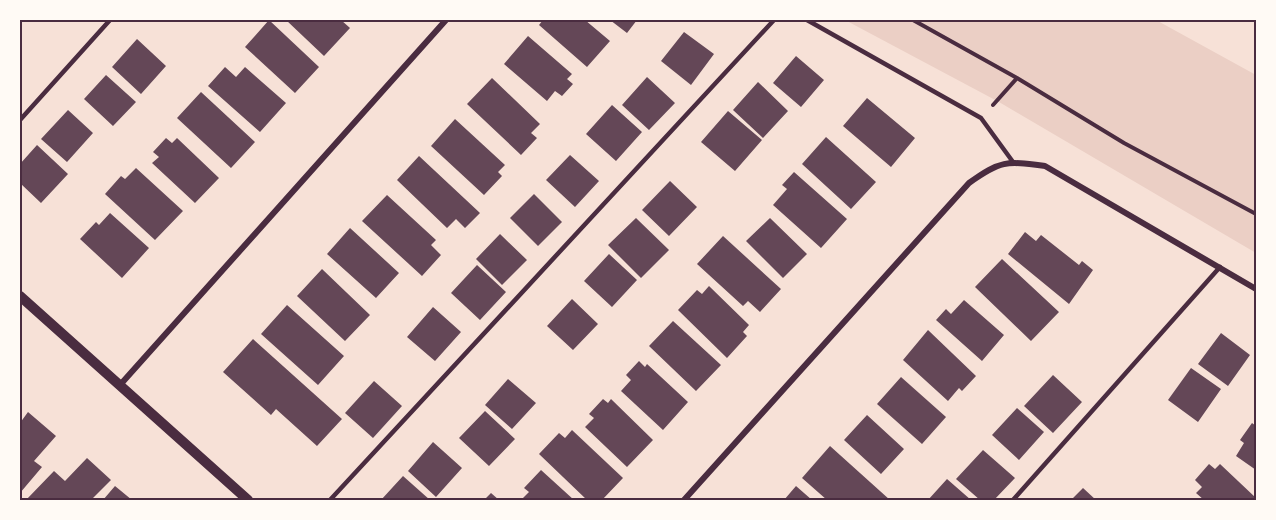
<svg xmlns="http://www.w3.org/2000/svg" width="1276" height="520" font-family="Figtree,sans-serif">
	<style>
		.green { fill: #ebcfc5 }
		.building { fill: #644757 }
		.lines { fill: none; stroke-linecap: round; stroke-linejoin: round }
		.path { stroke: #4a2c40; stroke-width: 4 }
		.service { stroke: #4a2c40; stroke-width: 4.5 }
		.minor { stroke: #4a2c40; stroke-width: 6 }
		.tertiary { stroke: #4a2c40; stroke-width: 10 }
		.neatline { fill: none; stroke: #4a2c40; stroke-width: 2 }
	</style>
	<rect width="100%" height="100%" fill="#f7e1d7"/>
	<!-- green -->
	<path class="green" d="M845,20H1156L1256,75V253L999,102Z"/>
	<!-- building -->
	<path class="building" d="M269,20L319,67L295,93L245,47Z
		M286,20H341L350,28L324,56Z
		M543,20H585L610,41L587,67L539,25Z
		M610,20H637L627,33Z
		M684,32L714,54L691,85L661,61Z
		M528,36L572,74L567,79L573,84L562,96L555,91L547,101L504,64Z
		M137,39L166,66L141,94L112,67Z
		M796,56L824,80L801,107L773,83Z
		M225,67L236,77L245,67L286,103L260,132L208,86Z
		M106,75L136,102L113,126L84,99Z
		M647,77L675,103L649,130L622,105Z
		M492,78L540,124L531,133L537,138L521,155L467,104Z
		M758,82L788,111L763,138L733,110Z
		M201,92L255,142L231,168L177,118Z
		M867,98L915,138L891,167L843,126Z
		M612,105L642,132L616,161L586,134Z
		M68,110L93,133L67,162L41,139Z
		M728,111L762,140L735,171L701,142Z
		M455,119L505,165L498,172L502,176L484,195L431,146Z
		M826,137L876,182L851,209L802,164Z
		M166,138L172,143L177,138L219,178L195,203L152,163L159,157L153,152Z
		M37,145L68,174L41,203L20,183V164Z
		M570,155L599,181L575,207L546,180Z
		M419,156L480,213L465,228L456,219L447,228L397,180Z
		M136,168L183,211L155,240L105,194L121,176L125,179Z
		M794,172L847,219L821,248L773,205L787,189L782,185Z
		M670,181L697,207L669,236L642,210Z
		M534,194L562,222L538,246L510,218Z
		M387,195L436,240L431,245L441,255L422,276L362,221Z
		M110,213L149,248L122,278L80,239L96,222L99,225Z
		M636,218L669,250L641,278L608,245Z
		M770,218L807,254L783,278L746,241Z
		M350,228L399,273L376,298L327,254Z
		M1025,232L1036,241L1041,235L1079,265L1082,261L1093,270L1069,304L1008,254Z
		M500,234L527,260L502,285L476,259Z
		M723,236L781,289L760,312L748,301L743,306L697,264Z
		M609,254L637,280L612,307L584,281Z
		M1002,259L1059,312L1031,341L975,287Z
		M477,265L506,292L480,320L451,293Z
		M322,269L370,315L345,341L297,296Z
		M709,286L749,325L743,332L747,336L727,358L678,310L697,290L702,294Z
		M572,299L598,324L573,350L547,326Z
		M964,300L1004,335L982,361L936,320L946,309L951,314Z
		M287,305L344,356L318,385L261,334Z
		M433,307L461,332L435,361L407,337Z
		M673,321L721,365L696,391L649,346Z
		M928,330L976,376L962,391L959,388L948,401L903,360Z
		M1221,333L1250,355L1228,386L1198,364Z
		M253,339L342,419L317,446L276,409L271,415L223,372Z
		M639,361L645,367L647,364L688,402L663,430L621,391L631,380L626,375Z
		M1191,368L1221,389L1198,422L1168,400Z
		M1053,375L1082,402L1053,433L1024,406Z
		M901,377L946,417L922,444L877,404Z
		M508,379L536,403L512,429L485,405Z
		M374,381L402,406L373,438L345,413Z
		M603,399L608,403L611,399L653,440L627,467L585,427L594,418L589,414Z
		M1017,408L1044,432L1019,460L992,435Z
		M485,411L515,439L489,466L459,438Z
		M28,412L56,436L34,461L42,467L20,493V423Z
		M867,415L904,449L881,474L844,440Z
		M1252,423L1256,426V470L1236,456L1244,443L1240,440Z
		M572,430L623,478L602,500H587L539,454L559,433L565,438Z
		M433,442L462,468L436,497L408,471Z
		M830,446L890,500H827L802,478Z
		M983,450L1015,478L994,500H980L956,479Z
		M87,458L111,480L91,500H26L54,471L65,481Z
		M1209,464L1215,469L1220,464L1256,498V500H1204L1196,493L1202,487L1195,480Z
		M541,470L574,500H521L529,492L524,488Z
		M403,476L430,500H381Z
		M947,479L971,500H928Z
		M115,486L132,500H103Z
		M796,486L812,500H784Z
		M1083,488L1096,500H1071Z
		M491,493L499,500H484Z"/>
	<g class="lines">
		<!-- path -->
		<path class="path" d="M913,20L1017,78L1124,143L1256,214
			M993,105L1017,78"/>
		<!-- service -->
		<path class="service" d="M807,20L981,118L1013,162
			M20,120L110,20
			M330,500L774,20
			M1013,500L1220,267"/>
		<!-- minor -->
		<path class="minor" d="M120,385L446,20
			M684,500L969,183C1001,160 1006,161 1045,166L1256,289"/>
		<!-- tertiary -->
		<path class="tertiary" d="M20,296L248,500"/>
	</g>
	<!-- border -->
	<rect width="1276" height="520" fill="none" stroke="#fffaf5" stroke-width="42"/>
	<rect x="21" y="21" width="1234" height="478" class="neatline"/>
</svg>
